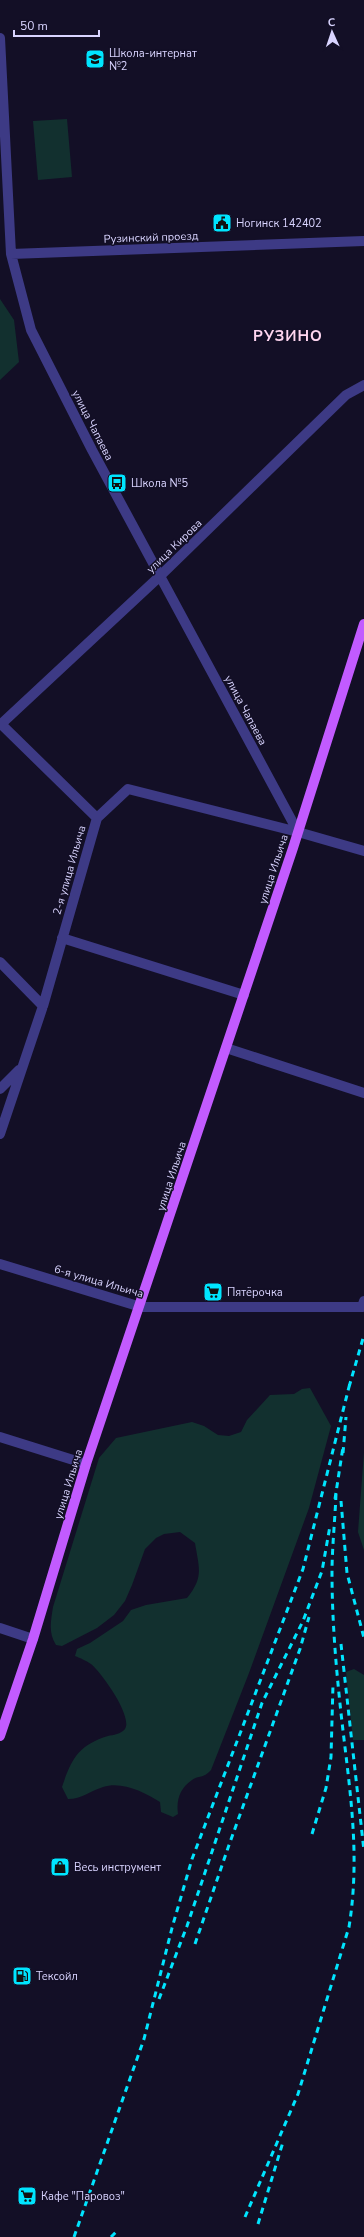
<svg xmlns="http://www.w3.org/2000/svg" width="364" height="2237" font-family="'Nunito Sans',sans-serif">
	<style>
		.green { fill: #12302f }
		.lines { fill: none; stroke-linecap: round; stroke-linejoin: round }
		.minor { stroke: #3d3a85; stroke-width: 10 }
		.major { stroke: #c25bff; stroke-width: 10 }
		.rail { stroke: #00e5ff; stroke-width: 3; stroke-dasharray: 6 5; stroke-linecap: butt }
		.labels { text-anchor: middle; stroke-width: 3; stroke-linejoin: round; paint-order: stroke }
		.poi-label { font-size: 11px; fill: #d9d4ff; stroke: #130f26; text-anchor: start }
		.street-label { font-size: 11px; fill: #d9d4ff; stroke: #130f26 }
		.district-label { font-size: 15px; font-weight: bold; letter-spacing: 1px; fill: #ffd6f0; stroke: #130f26 }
	</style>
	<rect width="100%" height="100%" fill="#130f26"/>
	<!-- green -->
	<path class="green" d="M67,119L72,177L38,180L33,121Z
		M0,299L14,320L19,362L0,380Z
		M310,1388L331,1426L309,1508L249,1673L211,1770C203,1779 199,1775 192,1780C180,1788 176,1800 178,1814L173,1817L161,1812L160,1802C144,1792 122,1781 103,1787C90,1791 82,1799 68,1799L62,1787C71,1760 78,1745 108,1736C113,1735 121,1734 125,1729C133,1717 102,1673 91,1664C87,1661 80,1658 75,1656L77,1649L90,1643L123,1621L131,1610L146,1605L187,1598C204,1577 199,1568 195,1543L180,1532L164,1534L156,1538L145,1549L132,1585L125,1601L114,1615L97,1628L62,1646L56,1645C48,1632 51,1621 53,1607L99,1458L116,1438L192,1422L204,1426L218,1435L229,1436L241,1432L247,1420L270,1395L294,1394L302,1389Z
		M364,1452V1550L358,1532Z
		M354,1669L364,1675V1740H353L346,1672Z"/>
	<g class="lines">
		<!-- minor -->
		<path class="minor" d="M0,38L11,254L31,330L92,450L298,832
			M11,254L364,241
			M1,724L97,818
			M0,725L160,576L346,395L364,385
			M62,938L244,995
			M0,962L43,1006
			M226,1048L364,1093
			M0,1089L19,1070
			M0,1134L43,1006L97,818L128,789L298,832L364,851
			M0,1264L141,1307H362L364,1301
			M0,1437L86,1464
			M0,1628L33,1639"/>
		<!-- major -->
		<path class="major" d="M0,1736L33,1639L86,1464L293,848L364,624"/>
		<!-- rail -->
		<path class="rail" d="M349,1387L364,1335
			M343,1453L346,1417
			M335,1499L343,1447
			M341,1501L347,1573L364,1638
			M341,1644L364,1851
			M312,1834L326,1788L331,1757L333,1684
			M195,1944L229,1845L300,1649L309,1617
			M159,1999L187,1926L262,1703L303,1621L322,1571L330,1526
			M245,2217L298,2094L349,1927C361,1853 349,1786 341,1713C336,1667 332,1620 332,1573C332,1547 335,1521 336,1494
			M258,2224L283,2142
			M74,2237L144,2039L172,1928L192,1859L303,1569L350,1383
			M111,2237L116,2232"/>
	</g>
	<!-- icons -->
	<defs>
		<symbol id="school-square" viewBox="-11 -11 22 22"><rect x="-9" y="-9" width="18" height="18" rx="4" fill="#00e5ff" stroke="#130f26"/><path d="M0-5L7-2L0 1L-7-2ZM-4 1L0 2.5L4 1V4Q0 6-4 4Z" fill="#111"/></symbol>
		<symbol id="civic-square" viewBox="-11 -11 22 22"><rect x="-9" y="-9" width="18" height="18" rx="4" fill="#00e5ff" stroke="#130f26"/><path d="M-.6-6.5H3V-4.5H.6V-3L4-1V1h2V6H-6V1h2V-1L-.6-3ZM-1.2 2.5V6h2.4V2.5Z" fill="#111"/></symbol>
		<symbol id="bus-square" viewBox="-11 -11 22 22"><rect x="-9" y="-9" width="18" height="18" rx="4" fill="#00e5ff" stroke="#130f26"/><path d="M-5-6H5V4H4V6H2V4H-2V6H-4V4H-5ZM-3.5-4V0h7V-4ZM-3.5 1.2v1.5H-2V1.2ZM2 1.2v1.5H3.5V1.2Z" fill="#111"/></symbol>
		<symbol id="supermarket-square" viewBox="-11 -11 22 22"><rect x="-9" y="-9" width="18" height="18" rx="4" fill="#00e5ff" stroke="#130f26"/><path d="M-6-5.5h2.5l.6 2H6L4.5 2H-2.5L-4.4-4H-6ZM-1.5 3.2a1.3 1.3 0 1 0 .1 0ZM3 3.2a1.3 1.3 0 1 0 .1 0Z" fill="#111"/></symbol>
		<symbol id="shop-square" viewBox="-11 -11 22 22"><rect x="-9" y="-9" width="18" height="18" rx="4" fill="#00e5ff" stroke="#130f26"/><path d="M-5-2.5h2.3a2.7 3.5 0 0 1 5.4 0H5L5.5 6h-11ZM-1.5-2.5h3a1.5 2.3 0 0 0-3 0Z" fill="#111"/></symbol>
		<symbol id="fuel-square" viewBox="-11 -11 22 22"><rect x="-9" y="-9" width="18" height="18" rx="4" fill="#00e5ff" stroke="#130f26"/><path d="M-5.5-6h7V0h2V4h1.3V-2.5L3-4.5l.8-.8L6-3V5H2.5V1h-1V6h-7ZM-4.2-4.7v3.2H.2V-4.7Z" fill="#111"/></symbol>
	</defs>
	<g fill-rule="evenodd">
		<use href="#school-square" x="84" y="48" width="22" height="22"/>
		<use href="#civic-square" x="211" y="212" width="22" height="22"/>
		<use href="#bus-square" x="106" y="472" width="22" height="22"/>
		<use href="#supermarket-square" x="202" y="1281" width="22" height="22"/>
		<use href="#shop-square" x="49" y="1856" width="22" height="22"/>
		<use href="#fuel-square" x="11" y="1965" width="22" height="22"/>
		<use href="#supermarket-square" x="16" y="2185" width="22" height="22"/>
	</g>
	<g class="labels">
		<!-- poi labels -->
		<g class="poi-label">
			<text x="109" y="57">Школа-интернат<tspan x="109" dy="13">№2</tspan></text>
			<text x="236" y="227">Ногинск 142402</text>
			<text x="131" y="487">Школа №5</text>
			<text x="227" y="1296">Пятёрочка</text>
			<text x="74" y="1871">Весь инструмент</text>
			<text x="36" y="1980">Тексойл</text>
			<text x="41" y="2200">Кафе "Паровоз"</text>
		</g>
		<!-- street labels -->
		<g class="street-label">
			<text transform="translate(151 237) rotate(-2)" y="4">Рузинский проезд</text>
			<text transform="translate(93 425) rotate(63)" y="4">улица Чапаева</text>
			<text transform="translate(174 546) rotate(-44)" y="4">улица Кирова</text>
			<text transform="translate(246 710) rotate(62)" y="4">улица Чапаева</text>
			<text transform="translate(273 869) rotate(-72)" y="4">улица Ильича</text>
			<text transform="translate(69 870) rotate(-74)" y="4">2-я улица Ильича</text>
			<text transform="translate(171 1176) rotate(-72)" y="4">улица Ильича</text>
			<text transform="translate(99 1281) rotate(16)" y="4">6-я улица Ильича</text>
			<text transform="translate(68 1484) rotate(-73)" y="4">улица Ильича</text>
		</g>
		<!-- district labels -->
		<g class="district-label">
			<text x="288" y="341">РУЗИНО</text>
		</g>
	</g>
	<!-- north arrow -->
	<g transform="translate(332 32) rotate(357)" stroke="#130f26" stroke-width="3" paint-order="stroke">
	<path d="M0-3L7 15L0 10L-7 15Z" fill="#d9d4ff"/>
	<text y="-6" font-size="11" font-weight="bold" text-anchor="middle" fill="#d9d4ff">С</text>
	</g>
	<!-- scale -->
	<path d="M14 30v6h85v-6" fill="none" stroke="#d9d4ff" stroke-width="2"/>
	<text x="20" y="30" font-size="12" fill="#d9d4ff" stroke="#130f26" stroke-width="3" paint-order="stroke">50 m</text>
</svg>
